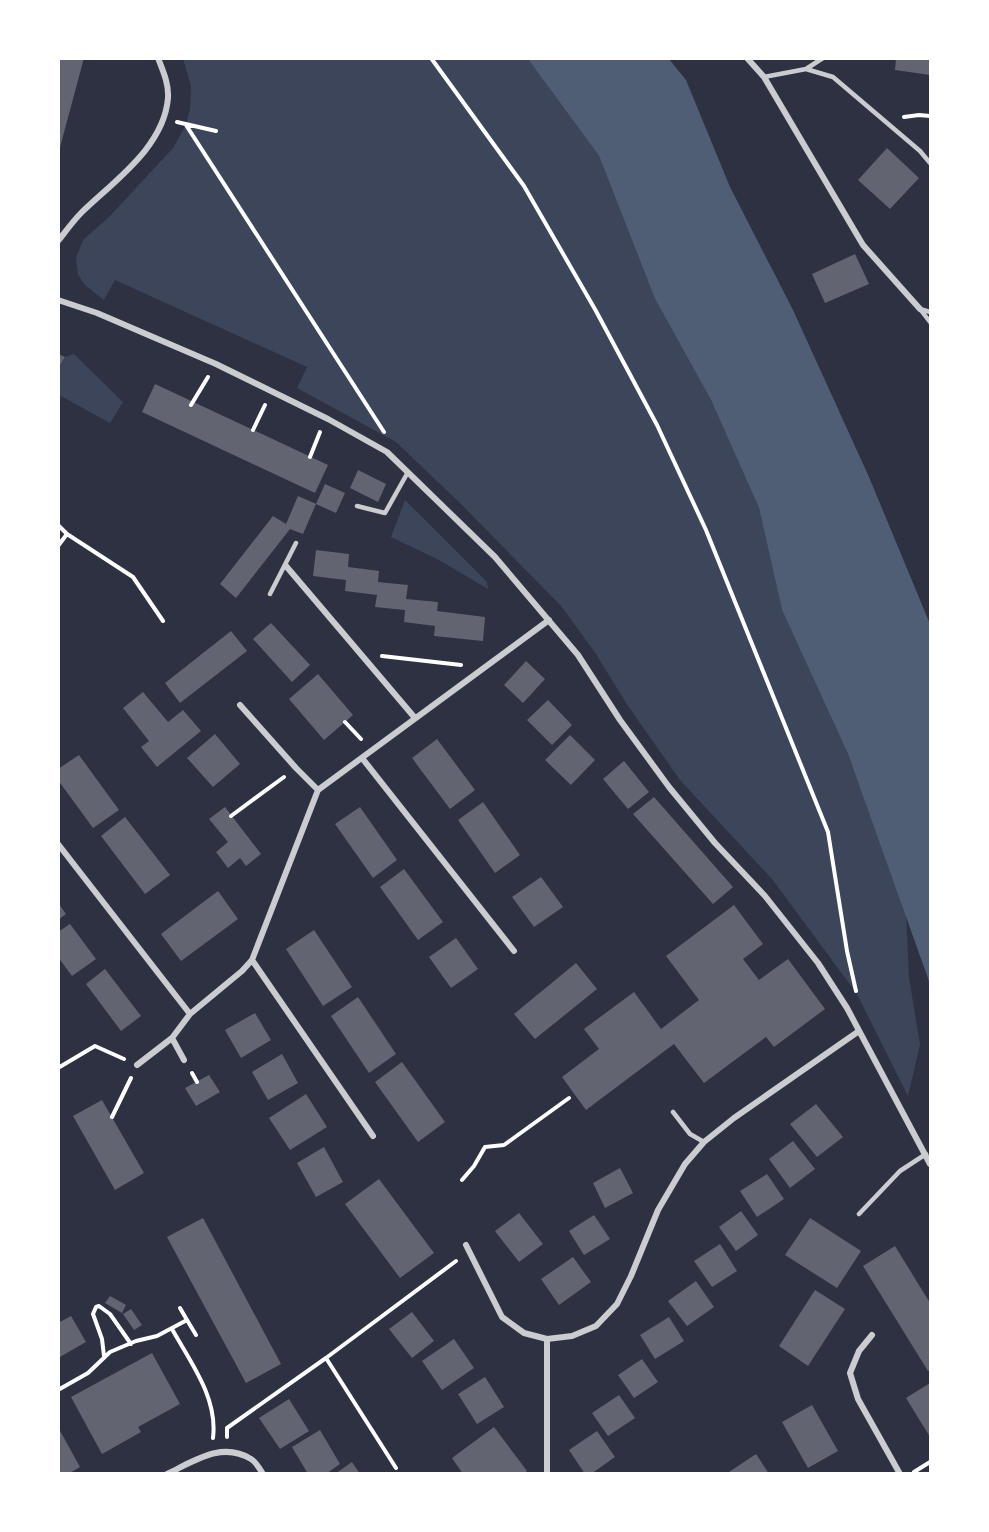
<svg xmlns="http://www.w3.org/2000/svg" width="989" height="1532" font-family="Arial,sans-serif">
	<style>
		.green { fill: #3c4559 }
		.water { fill: #4f5d75 }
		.building { fill: #626471 }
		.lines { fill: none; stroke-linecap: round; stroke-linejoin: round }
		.path { stroke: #fff; stroke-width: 4 }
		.service { stroke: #caccd0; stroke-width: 4.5 }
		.minor { stroke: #caccd0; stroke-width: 6 }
	</style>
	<rect width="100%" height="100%" fill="#2d3142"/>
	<!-- green -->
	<path class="green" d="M183,59H528L599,156L655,299L711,400L759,508L782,610L848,754L906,914L909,977L920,1045L908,1096L857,994L772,879L680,780L628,706L594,651L561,606L461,504L396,442L297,388L307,367L115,280L104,300L86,286L78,275L76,258L83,240L110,216L173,148L186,125L190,109L191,86Z
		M74,354L123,402L110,423L59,395V369L65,357Z
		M405,500L487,582L488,589L439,560L391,537Z"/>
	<!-- water -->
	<path class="water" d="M528,59H669L686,80L730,187L793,310L869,477L930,624V984L848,754L782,610L759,508L711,400L655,299L599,156Z"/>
	<!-- building -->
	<path class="building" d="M58,58H84L59,151H58Z
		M896,58H930V75L895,70Z
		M887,148L919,178L890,209L858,180Z
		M855,254L869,284L825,303L812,274Z
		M58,354L65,357L58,369Z
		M155,384L328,465L315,493L142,412Z
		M358,470L386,484L378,502L350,488Z
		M325,484L345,493L336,513L316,504Z
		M298,496L316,504L303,534L290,529L236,598L220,584L273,516L286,524Z
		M316,550L349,554L348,567L379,571L378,582L408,585L406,599L438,602L437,611L485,617L483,641L434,636L435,626L404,622L405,610L375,607L377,595L345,591L346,580L313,576Z
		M271,623L310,665L292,682L253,639Z
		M231,631L247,651L180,703L165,683Z
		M526,661L545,679L523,703L504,685Z
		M318,674L353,715L324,740L289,699Z
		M143,692L168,722L183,710L201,731L157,767L141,747L149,741L123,708Z
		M548,700L572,725L552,745L527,720Z
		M215,734L240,764L213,787L187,758Z
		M570,735L595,760L571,785L545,760Z
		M437,739L475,790L450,809L412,758Z
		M79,755L119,810L93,828L58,780V769Z
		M624,761L649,792L628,809L603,779Z
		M654,797L733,887L713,904L633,814Z
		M483,802L520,855L495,873L458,820Z
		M225,807L261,854L246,866L240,858L228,868L216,852L228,842L209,819Z
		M360,807L397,860L373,878L335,824Z
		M125,817L170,875L145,894L101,836Z
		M404,869L443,922L418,940L380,887Z
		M541,877L563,907L534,927L512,897Z
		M218,891L238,919L181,961L161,934Z
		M58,903L66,914L58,920Z
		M734,905L763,944L743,959L759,980L788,959L825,1009L774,1047L766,1037L704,1083L674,1044L586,1110L562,1077L599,1049L584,1029L634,992L661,1029L699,1000L666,956Z
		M70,924L96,959L72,976L58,957V932Z
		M314,930L352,987L323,1006L286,949Z
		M456,938L478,969L451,988L429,957Z
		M576,963L597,989L535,1039L514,1014Z
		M105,969L141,1016L121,1031L86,984Z
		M358,997L396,1054L369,1073L331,1016Z
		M255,1013L271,1040L241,1058L225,1030Z
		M282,1054L298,1083L268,1100L252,1072Z
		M402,1062L445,1122L418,1142L375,1082Z
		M209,1075L220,1092L196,1106L185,1088Z
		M306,1094L327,1127L290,1150L269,1118Z
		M102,1100L144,1173L115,1190L73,1116Z
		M816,1104L843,1137L817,1157L790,1124Z
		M793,1141L815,1169L790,1188L769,1159Z
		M324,1147L343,1182L316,1197L297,1163Z
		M620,1168L633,1193L605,1208L593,1183Z
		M767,1174L784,1199L757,1217L740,1191Z
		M379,1179L434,1253L400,1278L345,1204Z
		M741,1211L758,1235L736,1251L719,1227Z
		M519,1213L543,1244L519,1262L495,1231Z
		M594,1215L610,1239L584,1255L569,1231Z
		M203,1218L281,1364L246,1383L167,1237Z
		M810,1218L861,1251L837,1288L785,1255Z
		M720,1244L737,1271L712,1287L694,1261Z
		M895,1246L930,1303V1370L928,1371L863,1266Z
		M573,1257L591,1282L559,1305L541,1279Z
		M696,1281L714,1307L687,1326L668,1301Z
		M815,1290L845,1309L808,1366L779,1346Z
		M110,1296L126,1305L122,1313L105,1303Z
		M131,1309L142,1325L134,1330L123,1314Z
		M412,1312L434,1341L412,1358L389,1329Z
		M71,1316L86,1342L58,1358V1323Z
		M669,1317L684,1341L655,1359L640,1335Z
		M454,1339L474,1368L442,1390L422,1361Z
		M152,1353L180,1404L138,1427L141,1432L102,1454L71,1397Z
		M642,1359L658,1382L634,1398L618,1375Z
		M485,1377L504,1407L477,1424L458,1394Z
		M930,1383V1437L906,1398Z
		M619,1395L635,1418L608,1436L592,1413Z
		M289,1399L309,1431L280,1449L259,1418Z
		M812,1405L838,1451L808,1468L782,1422Z
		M58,1427L80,1467L68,1474H58Z
		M494,1427L527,1471L523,1474H463L452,1458Z
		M320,1430L340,1464L326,1474H308L292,1447Z
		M597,1431L615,1457L591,1474H585L569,1450Z
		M756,1454L769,1474H726Z
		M352,1462L360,1474H335Z"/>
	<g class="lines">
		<!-- path -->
		<path class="path" d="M431,58L524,186L596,311L657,425L706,530L828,832L847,951L856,991
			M904,117L919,115L930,116
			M177,122L216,131
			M186,125L384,432
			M191,405L208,377
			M253,430L265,405
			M310,457L320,432
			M58,525L67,534L133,577L163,621
			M58,546L67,534
			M382,656L461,665
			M345,722L361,739
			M231,816L284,777
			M58,1068L95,1046L124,1059
			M192,1073L197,1082
			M112,1117L131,1078
			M462,1180L474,1166L485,1147L504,1145L569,1098
			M187,1320L196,1335
			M172,1329C191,1363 218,1398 213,1438
			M104,1356L102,1339L93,1314L96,1307L99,1306L110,1314L131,1344
			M326,1358L396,1468
			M58,1390L88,1373L110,1352L136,1341L157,1336L187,1320L180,1308
			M227,1437V1428L326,1358L456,1261
			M914,1472L930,1462"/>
		<!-- service -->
		<path class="service" d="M806,69L823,58
			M764,77L806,69L833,77L920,151L930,163
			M920,309L930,322
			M920,309L930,312
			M357,506L385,513L408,472
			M270,594L296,543
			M673,1112L690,1134L704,1142
			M859,1214L900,1171L926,1154"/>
		<!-- minor -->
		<path class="minor" d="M747,58L764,77L863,245L920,309
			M58,241C66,231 73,221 82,212C114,181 164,147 168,98C169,84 163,71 158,58
			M58,300L97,313L216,364L328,419L387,452L495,557L578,655L620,720L669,787L715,843L765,896L818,963L847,1008L930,1164
			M286,566L415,718
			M240,705L296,768L318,790
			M362,758L514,951
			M58,844L190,1014
			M252,960L373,1136
			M172,1038L184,1060
			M137,1065L172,1038L190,1014L242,971L252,960L318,790L549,620
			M466,1245L502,1317L524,1333L547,1339L572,1336L596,1326L617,1304L631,1276L658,1210L685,1164L704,1142L734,1118L859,1031
			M872,1335L859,1351L850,1373L858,1399L900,1474
			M167,1474C194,1461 222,1441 251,1459C256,1462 260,1469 263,1474
			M547,1474V1339"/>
	</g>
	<!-- border -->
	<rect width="989" height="1532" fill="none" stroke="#ffffff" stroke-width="120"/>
</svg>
